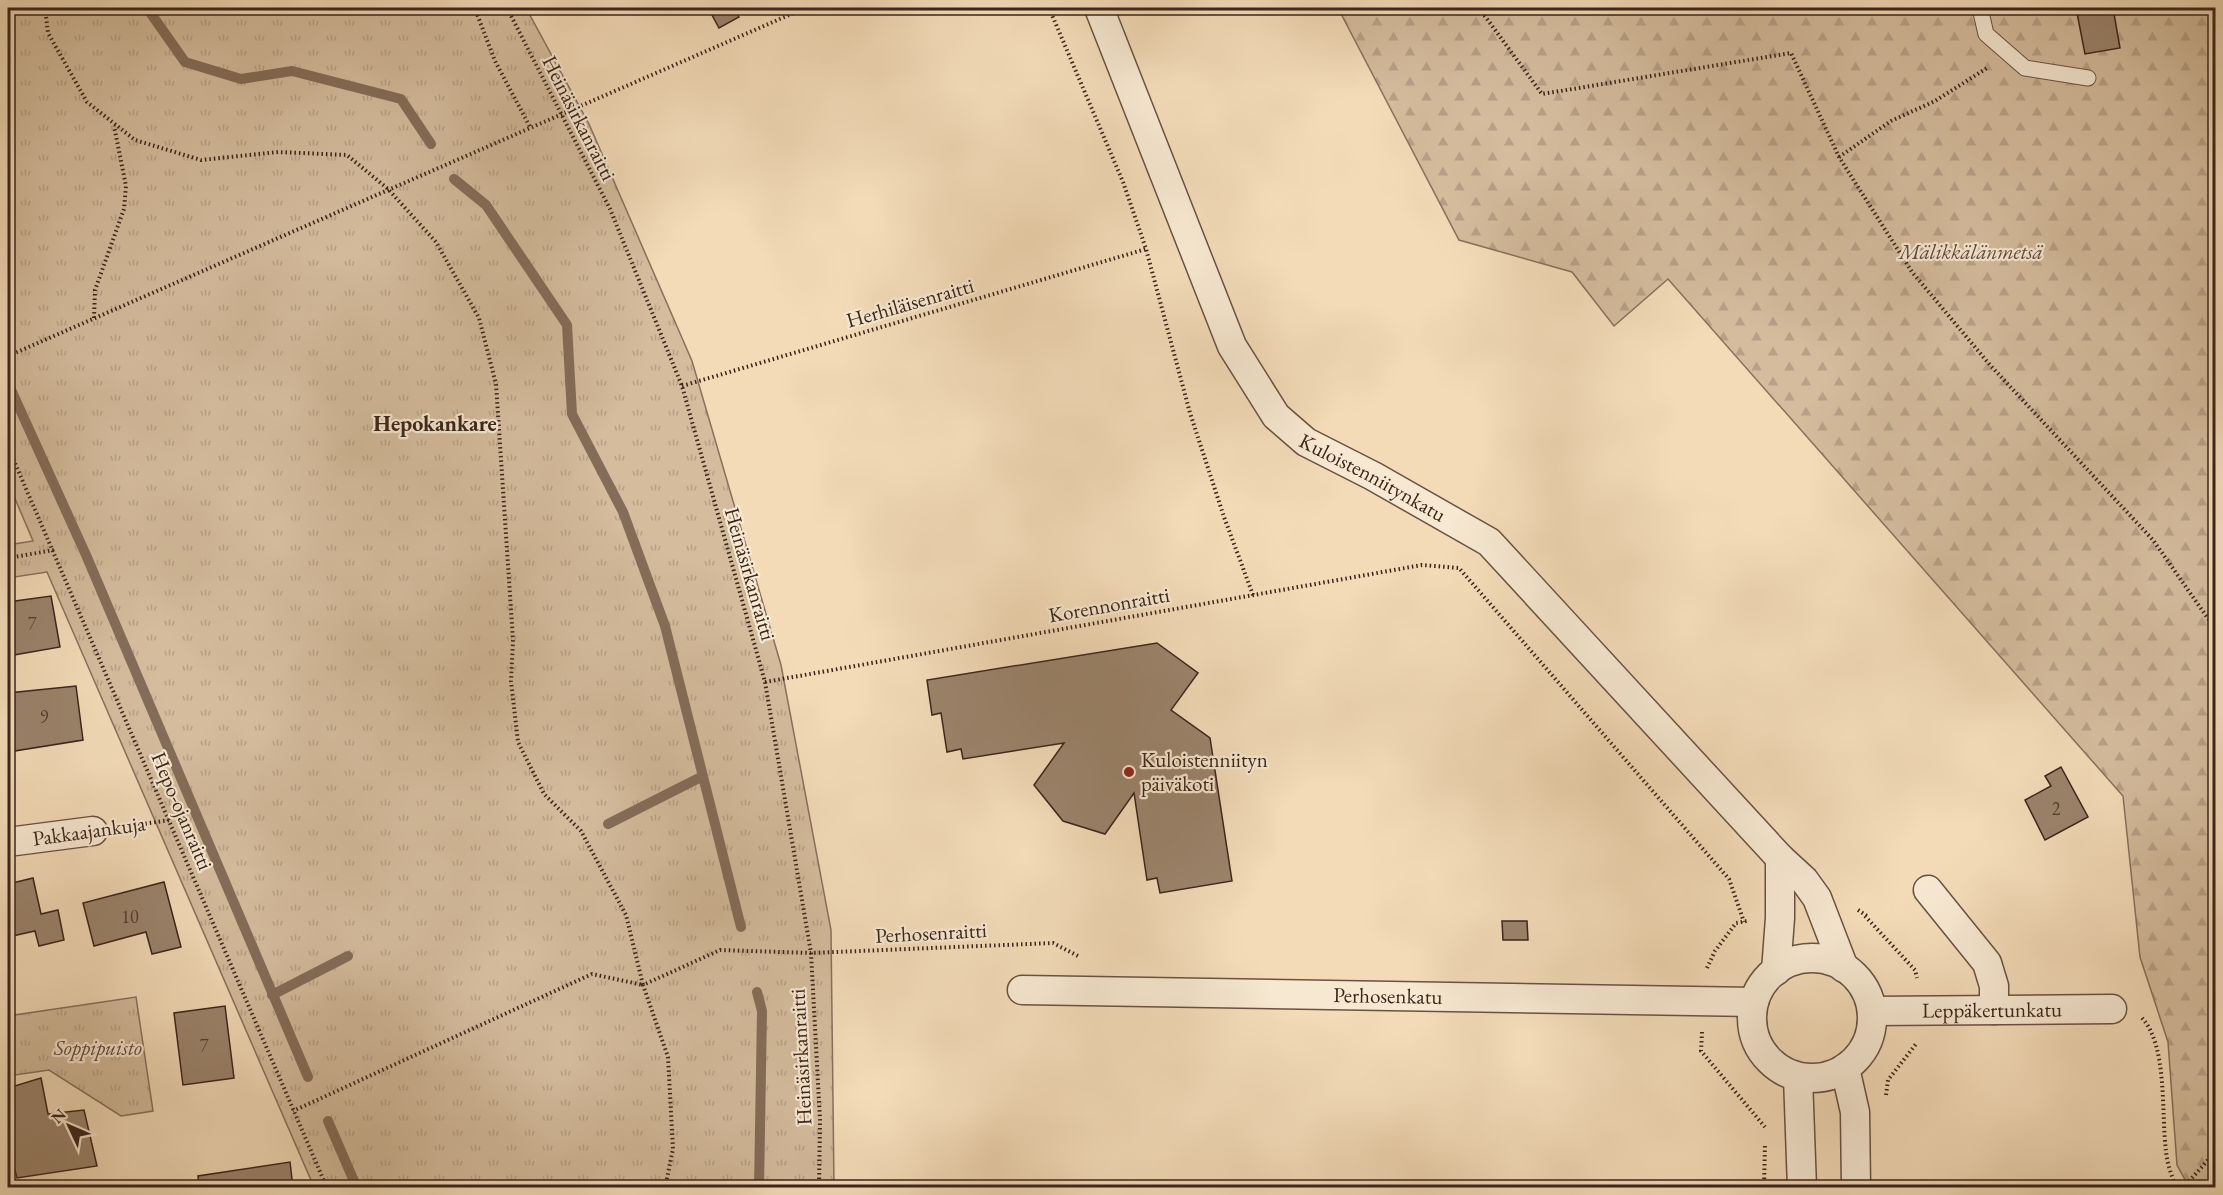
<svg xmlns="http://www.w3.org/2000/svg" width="2223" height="1195" font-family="'EB Garamond',serif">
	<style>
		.forest { fill: url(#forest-firs); stroke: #88705c; stroke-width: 1.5 }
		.park { fill: url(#park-tufts); stroke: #88705c; stroke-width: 1.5 }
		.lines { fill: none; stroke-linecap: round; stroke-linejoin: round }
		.stream { stroke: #846d58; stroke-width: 10 }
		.building { fill: #9b846c; stroke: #3b251a; stroke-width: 1.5 }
		.service-casing { stroke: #695242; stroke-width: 17 }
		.minor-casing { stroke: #695242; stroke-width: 31 }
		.path { stroke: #3b251a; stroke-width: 4; stroke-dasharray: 1.5 3; stroke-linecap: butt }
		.service { stroke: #f7e8d1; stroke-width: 15 }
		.minor { stroke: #f7e8d1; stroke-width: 28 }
		.poi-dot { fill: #8f2418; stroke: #f7e8d1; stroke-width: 2 }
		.labels { text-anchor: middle; stroke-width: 4.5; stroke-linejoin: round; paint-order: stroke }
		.number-label { font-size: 18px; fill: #533d2e }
		.street-label { font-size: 21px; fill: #3b251a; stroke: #f7e8d1 }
		.park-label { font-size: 21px; font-style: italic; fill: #614b3b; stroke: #f7e8d1 }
		.poi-label { font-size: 21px; fill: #3b251a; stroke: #f7e8d1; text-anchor: start }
		.neighbourhood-label { font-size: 22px; font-weight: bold; fill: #3b251a; stroke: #f7e8d1 }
	</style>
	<defs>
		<pattern id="forest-firs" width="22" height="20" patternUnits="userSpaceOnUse" patternTransform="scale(1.5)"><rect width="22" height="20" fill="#d4bc9d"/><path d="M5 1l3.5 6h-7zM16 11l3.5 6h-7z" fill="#b7a187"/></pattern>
		<pattern id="park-tufts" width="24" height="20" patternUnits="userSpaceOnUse" patternTransform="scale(1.5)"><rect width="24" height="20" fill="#d4bc9d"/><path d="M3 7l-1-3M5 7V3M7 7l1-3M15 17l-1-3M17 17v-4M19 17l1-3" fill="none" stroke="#b7a187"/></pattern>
	</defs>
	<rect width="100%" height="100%" fill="#f3dbb8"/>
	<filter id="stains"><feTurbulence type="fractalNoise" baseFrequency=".00333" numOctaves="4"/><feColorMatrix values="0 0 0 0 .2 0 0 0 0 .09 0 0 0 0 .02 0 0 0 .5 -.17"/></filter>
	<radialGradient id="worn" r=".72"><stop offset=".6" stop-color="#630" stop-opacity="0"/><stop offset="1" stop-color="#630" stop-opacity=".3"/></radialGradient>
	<!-- forest -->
	<path class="forest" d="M1338,8H2215V1187H2189L2177,1165L2168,1042L2140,957L2123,796L1668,279L1614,326L1572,272L1459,240Z"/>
	<!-- park -->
	<path class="park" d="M8,8H526L589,124L692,361L781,665L831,930L834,1187H314L47,572L8,578V545L33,541L8,482Z
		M136,997L153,1111L121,1116L49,1070L8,1076V1016Z"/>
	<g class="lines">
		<!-- stream -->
		<path class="stream" d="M147,8L185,62L241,79L292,71L401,99L431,144
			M454,179L486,205L567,325L572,414L623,512L665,626L741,927
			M8,383L86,555L308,1077
			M608,824L703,776
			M757,992L762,1011L759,1188
			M272,995L348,956
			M328,1121L357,1188"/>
	</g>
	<!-- building -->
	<path class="building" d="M727,8H734L739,17L719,28L712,15Z
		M2076,8H2113L2120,48L2085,54Z
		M51,596L60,647L8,656V602Z
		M1157,643L1198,673L1171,710L1210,738L1232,881L1160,893L1157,878L1147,880L1134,793L1105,834L1063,821L1034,785L1064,743L963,759L961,749L947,752L941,713L932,715L927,680Z
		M76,686L83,740L8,752V693Z
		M2061,767L2088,817L2045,840L2025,800L2051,786L2045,776Z
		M33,878L41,914L58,910L64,940L39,946L35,931L8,937V884Z
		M164,882L181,947L152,954L146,932L94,946L83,903Z
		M1502,921H1527L1528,940H1503Z
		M225,1006L234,1078L183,1085L174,1013Z
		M41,1078L48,1114L84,1110L97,1166L17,1178L8,1143V1088Z
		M290,1162L293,1188H199L198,1176Z"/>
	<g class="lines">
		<defs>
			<path id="service" d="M1980,8L1986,34L2025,68L2088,78"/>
			<g id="minor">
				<path id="s1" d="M1099,8L1232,346L1276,416L1306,442L1373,476L1489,542L1780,858L1804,880L1817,898L1844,968"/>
				<path d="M8,842L93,831"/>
				<path d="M1928,890L1987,963L1994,986V1010"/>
				<circle cx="1812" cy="1018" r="60"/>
				<path d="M1776,971L1780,918V858"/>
				<path id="s2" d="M1022,990L1754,1002"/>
				<path id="s3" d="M1872,1011L2112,1009"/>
				<path d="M1845,1068L1855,1112L1856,1188"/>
				<path d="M1798,1077L1802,1188"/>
			</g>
		</defs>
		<!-- service casing -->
		<use href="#service" class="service-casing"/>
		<!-- minor casing -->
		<use href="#minor" class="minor-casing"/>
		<!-- path -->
		<path class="path" d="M45,8L48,33L87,102L135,140L201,160L278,152L347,155L388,189L436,242L479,318L496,384L513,640L511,681L518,742L544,794L581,831L626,915L643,985L592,974L293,1111
			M472,8L477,14L495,61L530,127
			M507,8L610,209L682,386L765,682L811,953L820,1120L819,1188
			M1049,8L1123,182L1146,249L1190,413L1224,517L1253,595
			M1479,8L1542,94L1791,53L1839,157L1912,272L1990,365L2153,540L2216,630
			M1839,157L1891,121L1935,101L1987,68
			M94,318L95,290L124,209L126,186L114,126
			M8,356L805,8
			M682,386L1146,249
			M8,447L327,1188
			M8,558L54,550
			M765,682L1422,565L1459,568L1729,879L1744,922
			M123,827L170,820
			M1858,910L1867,916
			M1865,916L1915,970L1917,978
			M1707,968L1715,951L1736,923L1747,921
			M2142,1018C2168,1046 2161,1114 2166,1151C2167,1164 2172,1176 2176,1188
			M1702,1032L1701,1051L1765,1127
			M1886,1095L1888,1080L1916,1044
			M665,1188L673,1149L668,1057L643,985L720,950L811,953L1053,943L1080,957
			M1764,1188L1765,1143
			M2183,1188L2216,1151"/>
		<!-- service -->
		<use href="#service" class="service"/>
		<!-- minor -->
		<use href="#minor" class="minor"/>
	</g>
	<!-- markers -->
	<circle class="poi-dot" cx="1129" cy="772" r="6"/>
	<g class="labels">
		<!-- number labels -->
		<g class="number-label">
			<text x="32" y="630">7</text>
			<text x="44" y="723">9</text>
			<text x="2056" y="815">2</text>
			<text x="130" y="923">10</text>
			<text x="204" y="1052">7</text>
		</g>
		<!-- street labels -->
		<g class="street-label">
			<text transform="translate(579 118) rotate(63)" y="7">Heinäsirkanraitti</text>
			<text transform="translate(910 303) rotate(-16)" y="7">Herhiläisenraitti</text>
			<text dy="7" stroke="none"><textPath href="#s1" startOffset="561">Kuloistenniitynkatu</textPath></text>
			<text transform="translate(750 574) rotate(74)" y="7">Heinäsirkanraitti</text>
			<text transform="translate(1109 605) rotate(-10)" y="7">Korennonraitti</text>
			<text transform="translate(182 811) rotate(67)" y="7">Hepo-ojanraitti</text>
			<text transform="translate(89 831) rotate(-8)" y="7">Pakkaajankuja</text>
			<text transform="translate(931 933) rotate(-3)" y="7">Perhosenraitti</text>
			<text dy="7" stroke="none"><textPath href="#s2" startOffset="366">Perhosenkatu</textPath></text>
			<text dy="7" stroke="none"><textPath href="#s3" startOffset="120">Leppäkertunkatu</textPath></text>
			<text transform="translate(801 1057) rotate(-93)" y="7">Heinäsirkanraitti</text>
		</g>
		<!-- park labels -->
		<g class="park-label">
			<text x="1971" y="259">Mälikkälänmetsä</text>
			<text x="98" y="1055">Soppipuisto</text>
		</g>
		<!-- poi labels -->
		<g class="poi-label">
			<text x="1141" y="767">Kuloistenniityn<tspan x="1141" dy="24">päiväkoti</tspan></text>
		</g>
		<!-- neighbourhood labels -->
		<g class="neighbourhood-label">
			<text x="435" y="431">Hepokankare</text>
		</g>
	</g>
	<!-- margin -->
	<rect width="2223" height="1195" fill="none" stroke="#f3dbb8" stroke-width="30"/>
	<rect x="9" y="9" width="2205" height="1177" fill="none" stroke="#3b251a" stroke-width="3"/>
	<rect x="15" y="15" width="2193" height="1165" fill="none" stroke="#3b251a" stroke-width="1.5"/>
	<!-- north arrow -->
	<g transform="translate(69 1126) rotate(314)" stroke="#f7e8d1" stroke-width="4.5" paint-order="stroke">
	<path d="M0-4.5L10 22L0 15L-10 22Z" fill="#3b251a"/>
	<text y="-9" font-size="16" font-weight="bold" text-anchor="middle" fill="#3b251a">N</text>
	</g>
	<rect width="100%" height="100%" filter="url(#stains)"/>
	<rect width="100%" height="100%" fill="url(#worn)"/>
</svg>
